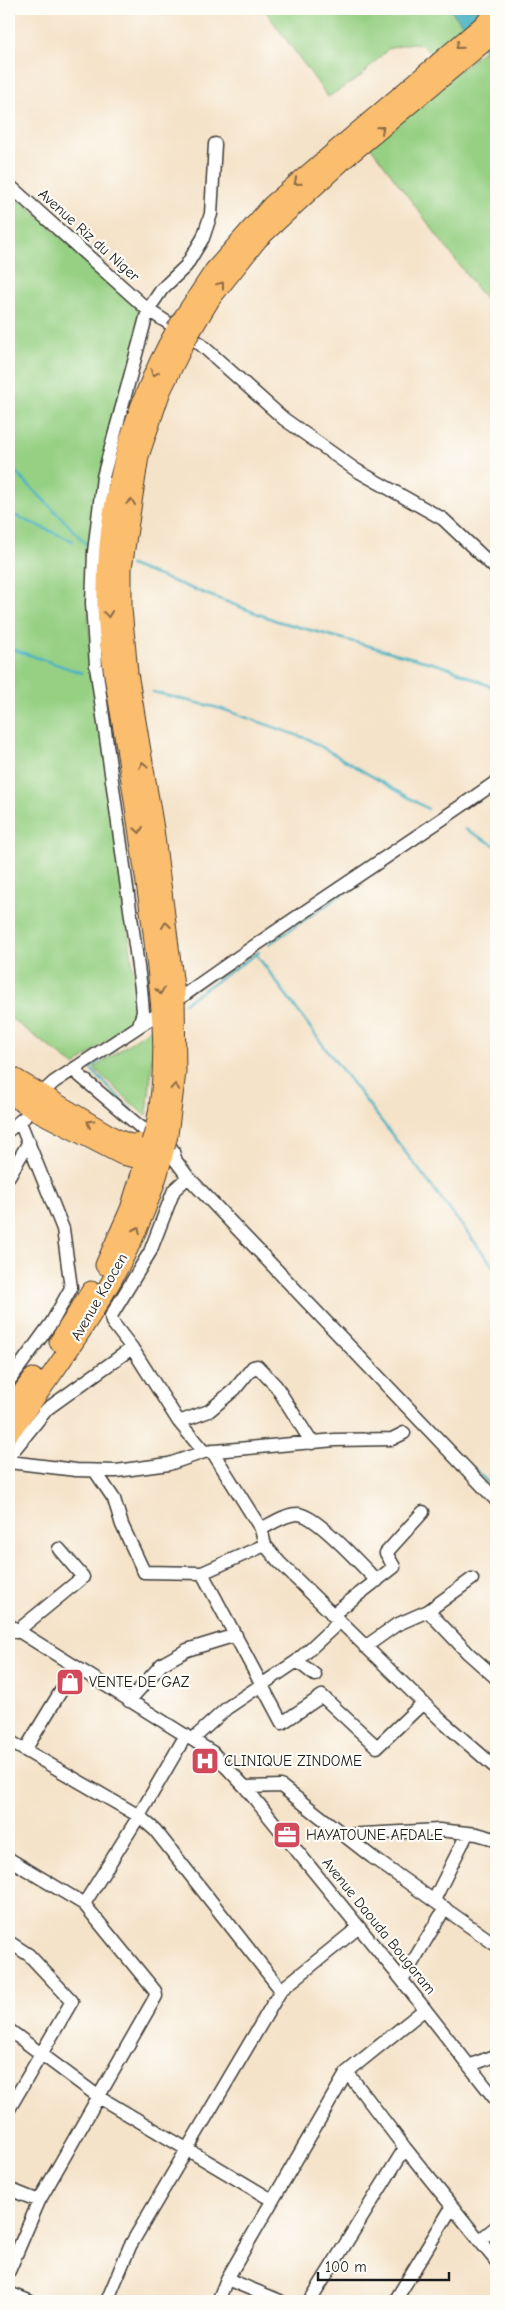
<svg xmlns="http://www.w3.org/2000/svg" width="505" height="2310" font-family="'Comic Neue',sans-serif">
	<style>
		.green { fill: #96d083; stroke: #597650 }
		.water { fill: #44b1c2; stroke: #30666f }
		.lines { fill: none; stroke-linecap: round; stroke-linejoin: round }
		.stream { stroke: #44b1c2; stroke-width: 2.5 }
		.minor-casing { stroke: #3d3a36; stroke-width: 15 }
		.highway-casing { stroke: #3d3a36; stroke-width: 21 }
		.minor { stroke: #fff; stroke-width: 12 }
		.highway { stroke: #fbbd6e; stroke-width: 19 }
		.highway-bridge-casing { stroke: #3d3a36; stroke-width: 21; stroke-linecap: butt }
		.highway-bridge { stroke: #fbbd6e; stroke-width: 19 }
		.oneway { stroke: #8c6c45 }
		.labels { text-anchor: middle; stroke-width: 4.5; stroke-linejoin: round; paint-order: stroke }
		.street-label { font-size: 15px; fill: #1c1c1c; stroke: #fdfcf7 }
		.poi-label { font-size: 15px; fill: #1c1c1c; stroke: #fdfcf7; text-anchor: start }
	</style>
	<rect width="100%" height="100%" fill="#fdfcf7"/>
	<filter id="ink" filterUnits="userSpaceOnUse"><feTurbulence type="fractalNoise" baseFrequency=".02" numOctaves="2"/><feDisplacementMap in="SourceGraphic" scale="10" xChannelSelector="R" yChannelSelector="G"/><feConvolveMatrix kernelMatrix="1 2 1 2 8 2 1 2 1" color-interpolation-filters="sRGB"/></filter>
	<filter id="wash" filterUnits="userSpaceOnUse"><feTurbulence type="fractalNoise" baseFrequency=".0096" numOctaves="4" result="noise"/><feDisplacementMap in="SourceGraphic" scale="20" xChannelSelector="R" yChannelSelector="G"/><feGaussianBlur stdDeviation="1.12" result="paint"/><feColorMatrix in="noise" values="0 0 0 0 0 0 0 0 0 0 0 0 0 0 0 0 0 1.4 0 .05"/><feComposite in="paint" operator="in"/></filter>
	<g filter="url(#wash)">
		<rect width="100%" height="100%" fill="#f5e3c9"/>
		<!-- green -->
		<path class="green" d="M264,9H450L466,29L435,58L422,45L412,43L388,49L360,77L328,97Z
			M484,50L496,69V314L370,146Z
			M9,189L134,303L142,321L87,556L89,628L137,998L130,1022L75,1066L9,1017Z
			M156,1025L147,1115L141,1112L94,1068Z"/>
		<!-- water -->
		<path class="water" d="M450,9H496V69L484,50Z"/>
		<g class="lines">
			<!-- stream -->
			<path class="stream" d="M9,466L60,516L89,547
				M9,513L73,541
				M130,565L277,621L450,668L496,689
				M9,648L82,673
				M153,692L222,709L308,739L428,809
				M465,829L496,846
				M269,944L359,883
				M256,954L326,1049L496,1270
				M184,1003L259,952
				M116,1048L90,1068L136,1115
				M474,1468L496,1491"/>
		</g>
	</g>
	<g filter="url(#ink)">
		<g class="lines">
			<defs>
				<path id="minor" d="M9,185L148,310L198,342L284,419L356,470L443,519L496,569
					M183,996C286,922 393,854 496,782
					M139,1025L143,1012L141,988L96,666L92,603L94,552L103,477L148,310L162,289L186,266L203,238L211,214L215,144
					M73,1070L139,1126L172,1149L176,1161L188,1177L496,1500
					M39,1100L42,1093L54,1082L153,1017
					M9,1130L25,1117
					M9,1176L29,1142
					M132,1348L112,1322L111,1316L150,1252L174,1190L188,1177
					M9,1381L52,1322L71,1288L63,1229L20,1122
					M179,1422L209,1411L235,1389L253,1367L257,1366L276,1386L312,1443
					M212,1451L261,1529L265,1545L279,1562L443,1722L496,1768
					M9,1456L47,1409L132,1348L179,1422L204,1452
					M9,1462L76,1470L116,1471L169,1464L204,1452L335,1440L392,1439L404,1433
					M95,1471L114,1499L122,1525L144,1572L202,1573
					M261,1529C271,1524 286,1514 297,1514C315,1513 363,1567 377,1581
					M265,1545L202,1573L282,1723L322,1696L377,1747L423,1703
					M428,1611L468,1653L496,1678
					M332,1615L394,1567L386,1553L423,1512
					M9,1625L212,1752L245,1787L402,1980L496,2100
					M16,1632L83,1577L59,1549
					M365,1647L396,1625L428,1611L472,1579
					M297,1661L315,1675
					M129,1701L162,1664L187,1650L236,1635
					M193,1739L227,1708L297,1661L339,1622
					M9,1741L139,1816L155,1830L281,1990
					M25,1750L75,1668
					M245,1787L281,1786L372,1857L496,1945
					M345,1835L439,1830L477,1834L491,1838L496,1841
					M9,1859L84,1904L155,1991L156,1996L39,2201L9,2271
					M434,1900L467,1834
					M84,1904L139,1816L186,1735
					M9,1942L29,1955L72,2001L9,2109
					M402,1980L445,1908
					M9,2030L99,2097L272,2200
					M469,2066L496,2055
					M347,2072L405,2148L496,2261
					M9,2189L39,2201
					M480,2240L496,2227
					M227,2279L280,2301
					M9,2293L29,2301
					M107,2301L130,2246L281,1990L359,1927
					M218,2301L227,2279L347,2072L425,2009
					M310,2301L405,2148
					M395,2301L452,2207"/>
				<path id="highway" d="M185,315L214,271L272,205L496,14
					M194,326L211,298L258,239L343,160L496,32
					M9,1075L115,1138L130,1144L151,1143
					M9,1094L33,1109L122,1155L140,1159L156,1157
					M155,1129C170,1061 160,993 152,925C143,862 134,798 124,735C117,692 108,648 107,605C105,511 129,412 176,330
					M168,1135L176,1072L175,994L154,829L128,673L122,609V568L139,456L161,391L186,340
					M105,1265L130,1209L151,1142
					M59,1342L91,1291
					M9,1410L33,1378
					M9,1433C73,1347 141,1253 165,1147"/>
			</defs>
			<!-- minor casing -->
			<use href="#minor" class="minor-casing"/>
			<!-- highway casing -->
			<use href="#highway" class="highway-casing"/>
			<!-- minor -->
			<use href="#minor" class="minor"/>
			<!-- highway -->
			<use href="#highway" class="highway"/>
			<defs>
				<path id="highway-bridge" d="M176,330L185,315
					M186,340L194,326
					M151,1142L155,1129
					M165,1147L168,1135"/>
			</defs>
			<!-- highway-bridge casing -->
			<use href="#highway-bridge" class="highway-bridge-casing"/>
			<!-- highway-bridge -->
			<use href="#highway-bridge" class="highway-bridge"/>
		</g>
		<!-- one-way arrows -->
		<defs><path id="oneway-chevron" d="M-2-3.5L2.5 0L-2 3.5" fill="none" stroke-width="1.6" stroke-linecap="round" stroke-linejoin="round" transform="scale(1.25)"/></defs>
		<g class="oneway">
			<use href="#oneway-chevron" transform="translate(459 46) rotate(140)"/>
			<use href="#oneway-chevron" transform="translate(381 129) rotate(-40)"/>
			<use href="#oneway-chevron" transform="translate(297 182) rotate(140)"/>
			<use href="#oneway-chevron" transform="translate(221 285) rotate(-53)"/>
			<use href="#oneway-chevron" transform="translate(154 373) rotate(113)"/>
			<use href="#oneway-chevron" transform="translate(131 502) rotate(-82)"/>
			<use href="#oneway-chevron" transform="translate(108 614) rotate(85)"/>
			<use href="#oneway-chevron" transform="translate(143 765) rotate(-100)"/>
			<use href="#oneway-chevron" transform="translate(139 830) rotate(81)"/>
			<use href="#oneway-chevron" transform="translate(166 925) rotate(-97)"/>
			<use href="#oneway-chevron" transform="translate(160 991) rotate(83)"/>
			<use href="#oneway-chevron" transform="translate(175 1087) rotate(-86)"/>
			<use href="#oneway-chevron" transform="translate(90 1123) rotate(-149)"/>
			<use href="#oneway-chevron" transform="translate(137 1230) rotate(-64)"/>
		</g>
	</g>
	<!-- icons -->
	<defs>
		<symbol id="shop-square" viewBox="-11 -11 22 22"><rect x="-9" y="-9" width="18" height="18" rx="4" fill="#d1495b" stroke="#fdfcf7"/><path d="M-5-2.5h2.3a2.7 3.5 0 0 1 5.4 0H5L5.5 6h-11ZM-1.5-2.5h3a1.5 2.3 0 0 0-3 0Z" fill="#fff"/></symbol>
		<symbol id="hospital-square" viewBox="-11 -11 22 22"><rect x="-9" y="-9" width="18" height="18" rx="4" fill="#d1495b" stroke="#fdfcf7"/><path d="M-5-5h3v3.5h4V-5h3V5h-3V1.5h-4V5h-3Z" fill="#fff"/></symbol>
		<symbol id="office-square" viewBox="-11 -11 22 22"><rect x="-9" y="-9" width="18" height="18" rx="4" fill="#d1495b" stroke="#fdfcf7"/><path d="M-6-3h4V-5.5h4V-3h4V5H-6ZM-1-4.5V-3h2v-1.5ZM-6 0V1H6V0Z" fill="#fff"/></symbol>
	</defs>
	<g fill-rule="evenodd">
		<use href="#shop-square" x="54" y="1666" width="32" height="32"/>
		<use href="#hospital-square" x="189" y="1745" width="32" height="32"/>
		<use href="#office-square" x="271" y="1819" width="32" height="32"/>
	</g>
	<g class="labels">
		<!-- street labels -->
		<g class="street-label">
			<text transform="translate(89 235) rotate(42)" y="5">Avenue Riz du Niger</text>
			<text transform="translate(99 1297) rotate(-60)" y="5">Avenue Kaocen</text>
			<text transform="translate(379 1926) rotate(51)" y="5">Avenue Daouda Bougaram</text>
		</g>
		<!-- poi labels -->
		<g class="poi-label">
			<text x="89" y="1687">VENTE DE GAZ</text>
			<text x="224" y="1766">CLINIQUE ZINDOME</text>
			<text x="306" y="1840">HAYATOUNE AFDALE</text>
		</g>
	</g>
	<!-- margin -->
	<rect width="505" height="2310" fill="none" stroke="#fdfcf7" stroke-width="30"/>
	<!-- scale -->
	<path d="M318 2272v8h131v-8" fill="none" stroke="#1c1c1c" stroke-width="2.5"/>
	<text x="325" y="2272" font-size="15" fill="#1c1c1c" stroke="#fdfcf7" stroke-width="4" paint-order="stroke">100 m</text>
</svg>
